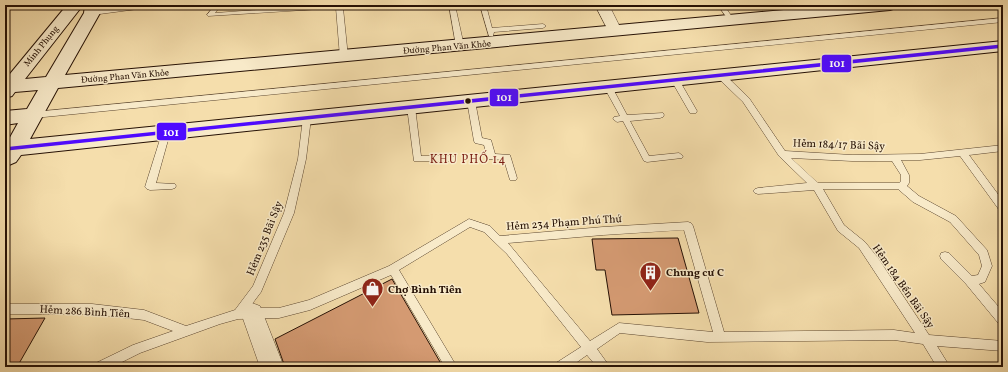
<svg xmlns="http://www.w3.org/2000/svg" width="1008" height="372" font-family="Vollkorn,serif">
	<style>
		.building { fill: #d49a72; stroke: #251004 }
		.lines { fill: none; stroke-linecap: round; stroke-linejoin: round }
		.lane-casing { stroke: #59442e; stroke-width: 1 }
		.street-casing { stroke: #59442e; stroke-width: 1 }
		.secondary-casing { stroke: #251004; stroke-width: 2 }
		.path { stroke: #251004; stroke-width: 2; stroke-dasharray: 2.5 1.5; stroke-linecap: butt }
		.lane { fill: #f8eac9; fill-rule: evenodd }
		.street { fill: #f8eac9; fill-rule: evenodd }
		.secondary { fill: #f8eac9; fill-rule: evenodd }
		.bus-1-casing { stroke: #f8eac9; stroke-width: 6 }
		.bus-1 { stroke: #4f0aff; stroke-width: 3.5 }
		.bus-dot { fill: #251004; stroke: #f8eac9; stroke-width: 1.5 }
		.labels { text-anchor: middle; stroke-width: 3; stroke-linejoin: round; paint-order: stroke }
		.far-street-label { font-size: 9px; fill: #251004; stroke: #f8eac9 }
		.street-label { font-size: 11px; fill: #251004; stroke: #f8eac9 }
		.poi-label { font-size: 11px; font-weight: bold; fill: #251004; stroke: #f8eac9; text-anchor: start }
		.neighbourhood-label { font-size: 12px; letter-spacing: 1px; fill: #7a1f14; stroke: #f8eac9 }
		.line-badge { stroke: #f8eac9; stroke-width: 1.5 }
		.badge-label { font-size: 11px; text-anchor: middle; font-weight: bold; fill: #fff }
	</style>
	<rect width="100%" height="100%" fill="#f5deac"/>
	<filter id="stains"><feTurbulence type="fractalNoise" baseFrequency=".005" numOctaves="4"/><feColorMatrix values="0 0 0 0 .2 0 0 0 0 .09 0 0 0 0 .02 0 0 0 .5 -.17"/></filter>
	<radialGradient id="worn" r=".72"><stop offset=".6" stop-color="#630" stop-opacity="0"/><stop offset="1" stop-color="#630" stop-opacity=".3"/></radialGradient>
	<!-- building -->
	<path class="building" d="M678,238L699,313L612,315L605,270H596L592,239Z
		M392,279L443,367H285L275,339Z
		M45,318L17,367H5V319Z"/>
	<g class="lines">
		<defs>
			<path id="lane" d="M138,5H156L153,7L92,15L89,13L92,11Z
				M215,5H221L215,13L327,5H359L356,7L343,8L348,57L344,59L340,57L336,8L208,16L207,15Z
				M449,5H455L464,46L463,48H457L456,46Z
				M480,5H486L492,28L543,24L546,26L543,28L494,32L493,36H489Z
				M718,5H724L734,20L733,21H729Z
				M1003,18V22L34,118L30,115L34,112Z
				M717,73H723L749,98L785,151L852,155L920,154L1003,145V151L969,155L1003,201V212L1000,211L960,156L920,160H901L909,175V183L907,186L919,196L956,216L987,250L992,266L985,282L979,284L1003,312V325L999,324L966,284L941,259L940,256L941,253L945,252L949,253L972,276L978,275L982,266L979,255L950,222L913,202L898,189H823L844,225L865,242L878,258L929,335L1003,341V351L937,346L950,367H937L923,344L894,340L707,342L620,333L597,349L610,367H597L587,355L570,367H554L556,363L581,347L507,254L484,232L470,227L399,270L457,367H445L391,275L310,310L279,318L238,319L220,324L140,353L112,367H94L96,363L133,345L173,331L144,320L92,314H5V304H92L144,310L186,326L235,310L253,286L284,213L298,159L303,118L307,115L311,118L306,159L294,213L261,292L249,308H279L309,300L389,266L469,219L490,226L500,236L603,227L688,222L691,223L693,226L724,332L894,330L915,333L859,248L838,231L814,190L758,194L755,193L753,191L755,189L758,188L807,183L779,156L743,102L717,77ZM791,158L852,161H892L901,175V181L899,183H818ZM684,230L713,332L619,323L590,341L508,243L603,235Z
				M672,78H678L697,111L696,113H690L671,80Z
				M605,85H611L627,115L663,113L664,115L663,117L660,118L630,121L649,156L679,153L683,156L682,158L647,162L644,161L623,121L617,122L613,119L614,117L620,116L604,87Z
				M471,98L475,101L482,138L491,140L495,154L510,155L517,178L516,180H510L504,160L488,159L484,145L475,143L474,141L467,101Z
				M411,104L415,107L421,156H452L455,157L456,159L455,161H414L407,107Z
				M166,130L170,133L156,183L175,184L176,186L175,188L172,189L150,190L147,189L145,187L162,133Z"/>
			<path id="street" d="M595,5H609L622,31L620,34L615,35L610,34Z
				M252,303L260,306L284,367H260L241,313L244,306Z"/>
			<path id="secondary" d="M67,5H83L25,79L46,77L84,13L85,5H101L100,13L65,75L838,5H898L896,8L890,10L58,88L30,139L1003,41V51L21,155L16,162L9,165L5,163V141H8L18,123L5,125V111L27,109L38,90L15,92L12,96L5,98V80Z"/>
		</defs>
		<!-- lane casing -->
		<use href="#lane" class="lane-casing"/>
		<!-- street casing -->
		<use href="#street" class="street-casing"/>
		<!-- secondary casing -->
		<use href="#secondary" class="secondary-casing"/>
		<!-- path -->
		<path class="path" d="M5,8H53"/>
		<!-- lane -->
		<use href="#lane" class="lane"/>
		<!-- street -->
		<use href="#street" class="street"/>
		<!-- secondary -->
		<use href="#secondary" class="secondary"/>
		<defs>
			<path id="bus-1" d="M5,149L1003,46"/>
		</defs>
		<!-- bus-1 casing -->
		<use href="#bus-1" class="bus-1-casing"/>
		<!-- bus-1 -->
		<use href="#bus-1" class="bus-1"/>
	</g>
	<!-- icons -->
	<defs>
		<symbol id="building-pin" viewBox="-11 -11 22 30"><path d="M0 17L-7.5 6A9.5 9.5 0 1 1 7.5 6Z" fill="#8f2418" stroke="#f8eac9"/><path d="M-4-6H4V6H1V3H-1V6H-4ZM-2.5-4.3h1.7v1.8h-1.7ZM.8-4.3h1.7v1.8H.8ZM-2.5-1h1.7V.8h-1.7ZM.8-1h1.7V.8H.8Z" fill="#fff"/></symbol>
		<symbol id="shop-pin" viewBox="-11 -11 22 30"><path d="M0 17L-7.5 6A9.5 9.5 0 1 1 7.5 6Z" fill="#8f2418" stroke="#f8eac9"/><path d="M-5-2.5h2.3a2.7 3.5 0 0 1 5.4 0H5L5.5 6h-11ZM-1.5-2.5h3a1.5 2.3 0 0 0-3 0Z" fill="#fff"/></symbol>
	</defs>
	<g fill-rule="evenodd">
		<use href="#building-pin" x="638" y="260" width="25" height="34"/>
		<use href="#shop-pin" x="360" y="276" width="25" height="34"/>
	</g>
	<!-- markers -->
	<circle class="bus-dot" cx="468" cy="101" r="3.5"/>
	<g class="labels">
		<!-- far-street labels -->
		<g class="far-street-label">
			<text transform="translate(41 46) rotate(-51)" y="3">Minh Phụng</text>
			<text transform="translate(447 47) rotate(-5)" y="3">Đường Phan Văn Khỏe</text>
			<text transform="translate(125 76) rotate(-5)" y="3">Đường Phan Văn Khỏe</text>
		</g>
		<!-- street labels -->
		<g class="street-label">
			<text transform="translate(839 144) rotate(2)" y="4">Hẻm 184/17 Bãi Sậy</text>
			<text transform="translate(564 222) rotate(-4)" y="4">Hẻm 234 Phạm Phú Thứ</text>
			<text transform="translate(264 238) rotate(-68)" y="4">Hẻm 235 Bãi Sậy</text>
			<text transform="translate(904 286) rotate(55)" y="4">Hẻm 184 Bến Bãi Sậy</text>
			<text transform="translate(85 311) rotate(3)" y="4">Hẻm 286 Bình Tiên</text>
		</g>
		<!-- poi labels -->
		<g class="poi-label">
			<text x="666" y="276">Chung cư C</text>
			<text x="388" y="293">Chợ Bình Tiên</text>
		</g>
		<!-- neighbourhood labels -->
		<g class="neighbourhood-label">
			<text x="468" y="163">KHU PHỐ 14</text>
		</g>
	</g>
	<g class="line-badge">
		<rect x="821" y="54" width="31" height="19" rx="4" fill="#4f0aff"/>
		<rect x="489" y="88" width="30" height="19" rx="4" fill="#4f0aff"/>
		<rect x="156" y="122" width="31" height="19" rx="4" fill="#4f0aff"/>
	</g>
	<g class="badge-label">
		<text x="837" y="67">101</text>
		<text x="504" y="101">101</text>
		<text x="171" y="136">101</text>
	</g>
	<!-- margin -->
	<rect width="1008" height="372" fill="none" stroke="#f5deac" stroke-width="20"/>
	<rect x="6" y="6" width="996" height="360" fill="none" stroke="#251004" stroke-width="2"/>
	<rect x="10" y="10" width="988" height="352" fill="none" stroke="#251004"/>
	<rect width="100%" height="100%" filter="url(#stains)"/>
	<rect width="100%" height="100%" fill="url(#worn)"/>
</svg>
